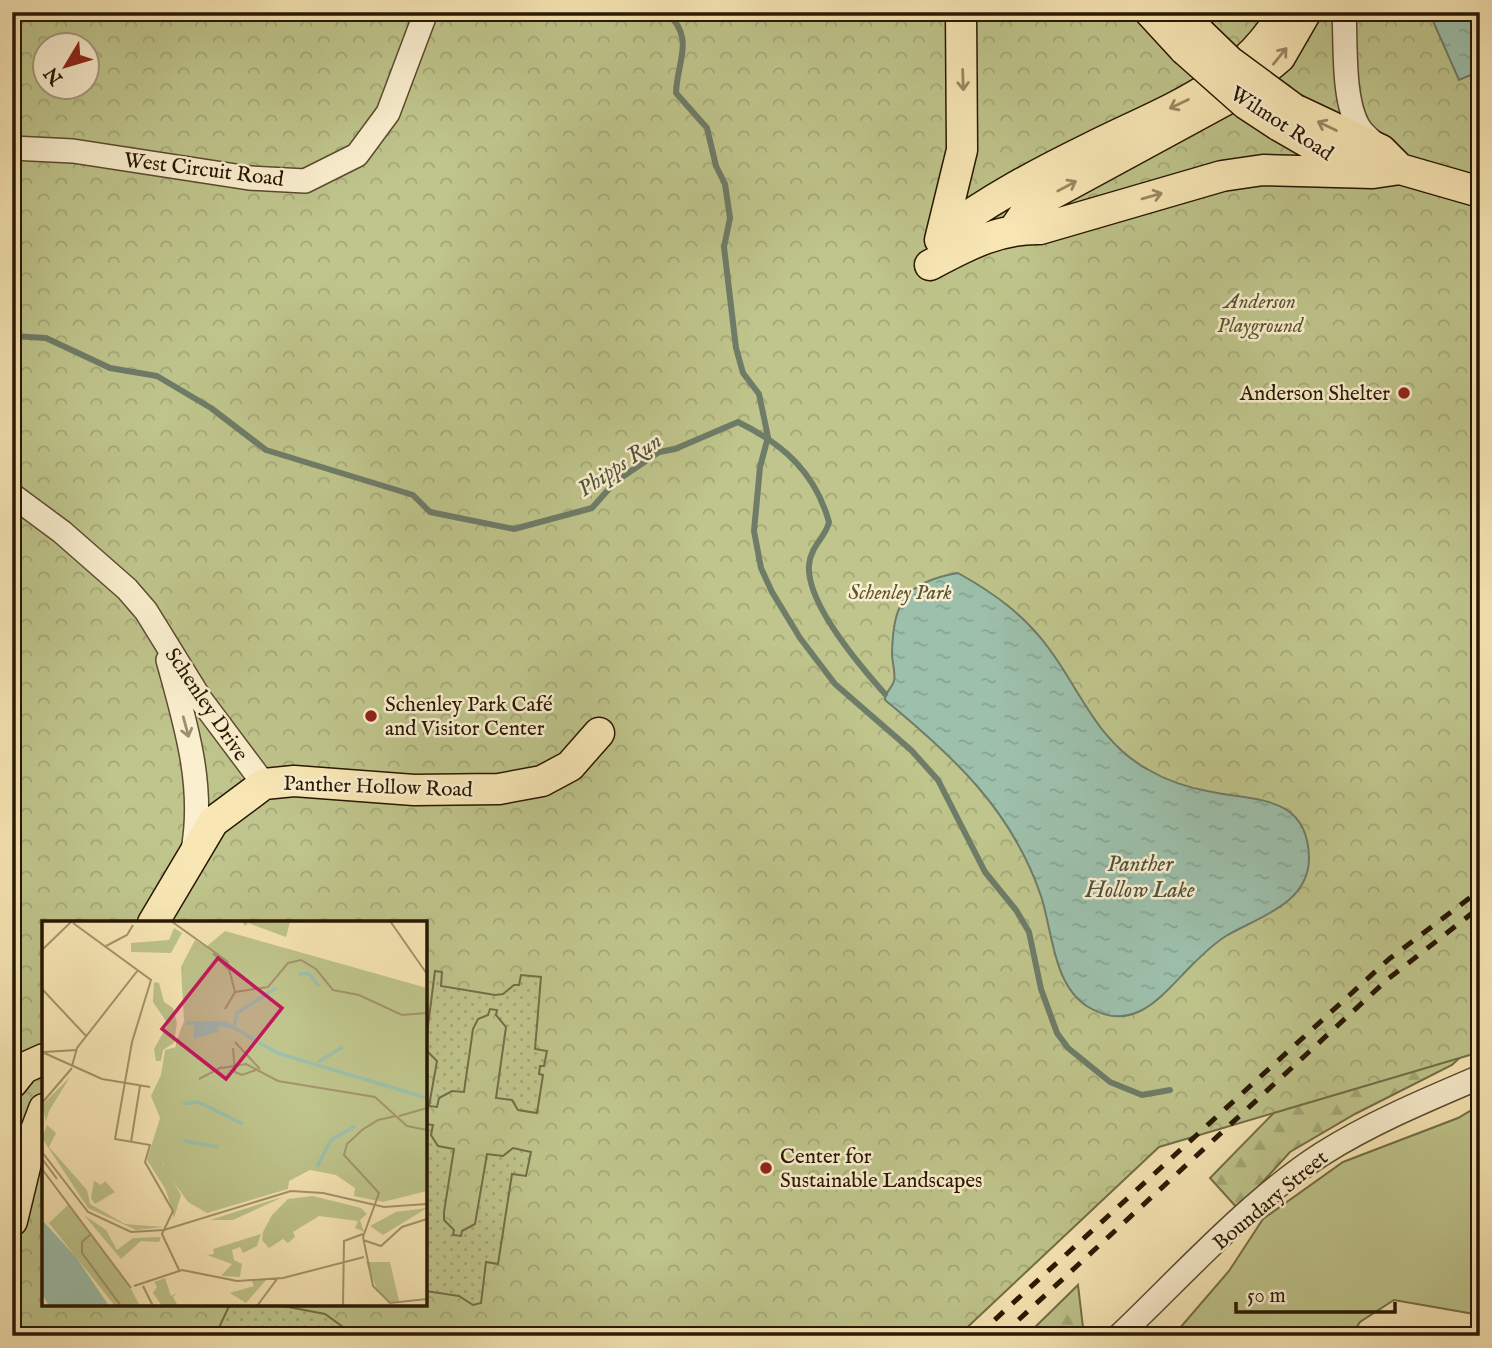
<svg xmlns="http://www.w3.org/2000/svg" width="1492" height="1348" font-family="'IM FELL English',serif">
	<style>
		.grass { fill: #bfc58c; stroke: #736e47; stroke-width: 2 }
		.forest { fill: url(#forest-firs); stroke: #736e47; stroke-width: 2 }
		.park { fill: url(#park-crowns); stroke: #736e47; stroke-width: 2; fill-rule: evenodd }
		.garden { fill: url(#garden-dots); stroke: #736e47; stroke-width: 2 }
		.water { fill: url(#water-ripples); stroke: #6e7c68; stroke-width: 2 }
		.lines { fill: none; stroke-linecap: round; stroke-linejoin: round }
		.stream { stroke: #6e7c68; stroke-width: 6 }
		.minor-casing { stroke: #5b4b2f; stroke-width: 26 }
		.major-casing { stroke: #271702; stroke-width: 33 }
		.minor { stroke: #faefcf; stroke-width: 23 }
		.major { stroke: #f8e7b5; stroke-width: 30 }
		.rail { stroke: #271702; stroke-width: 5; stroke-dasharray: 12 12; stroke-linecap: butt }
		.major-bridge-casing { stroke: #271702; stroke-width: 33; stroke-linecap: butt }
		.major-bridge { stroke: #f8e7b5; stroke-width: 30 }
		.oneway { stroke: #9a8964 }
		.oneway2 { stroke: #9b8e73 }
		.poi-dot { fill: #8f2418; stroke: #faefcf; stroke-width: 2.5 }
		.labels { text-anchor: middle; stroke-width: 5; stroke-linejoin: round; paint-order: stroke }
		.street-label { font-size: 21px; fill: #271702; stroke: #faefcf }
		.park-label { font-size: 21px; font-style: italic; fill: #5c5432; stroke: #faefcf }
		.poi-label { font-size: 21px; fill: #271702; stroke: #faefcf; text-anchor: start }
		.water-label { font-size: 23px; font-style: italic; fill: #50523e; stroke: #faefcf }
		.inset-river { fill: none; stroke: #9dc0ac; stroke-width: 3.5 }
		.inset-road { fill: none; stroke: #a4946d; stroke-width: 2 }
		.view { fill: #c2185b; fill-opacity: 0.15; stroke: #c2185b; stroke-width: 3.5 }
		.inset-edge { fill: none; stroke: #271702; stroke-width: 3.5 }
	</style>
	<defs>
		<pattern id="forest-firs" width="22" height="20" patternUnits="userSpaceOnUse" patternTransform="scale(1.75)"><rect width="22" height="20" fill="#bfc58c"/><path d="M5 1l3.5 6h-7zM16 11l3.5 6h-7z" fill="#a4a877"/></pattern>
		<pattern id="park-crowns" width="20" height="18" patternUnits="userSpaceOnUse" patternTransform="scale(1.75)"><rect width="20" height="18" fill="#bfc58c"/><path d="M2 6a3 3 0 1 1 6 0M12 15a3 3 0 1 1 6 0" fill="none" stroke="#a4a877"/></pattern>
		<pattern id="garden-dots" width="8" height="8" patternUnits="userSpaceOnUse" patternTransform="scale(1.75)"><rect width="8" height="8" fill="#bfc58c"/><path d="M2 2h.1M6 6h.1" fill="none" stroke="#a4a877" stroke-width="1.8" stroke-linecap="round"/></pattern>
		<pattern id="water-ripples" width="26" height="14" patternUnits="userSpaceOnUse" patternTransform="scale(1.75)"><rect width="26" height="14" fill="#9dc0ac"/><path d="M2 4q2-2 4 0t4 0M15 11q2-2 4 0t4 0" fill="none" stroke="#87a492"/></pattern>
	</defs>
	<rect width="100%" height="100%" fill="#f8e7b5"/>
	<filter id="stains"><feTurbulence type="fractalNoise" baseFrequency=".00286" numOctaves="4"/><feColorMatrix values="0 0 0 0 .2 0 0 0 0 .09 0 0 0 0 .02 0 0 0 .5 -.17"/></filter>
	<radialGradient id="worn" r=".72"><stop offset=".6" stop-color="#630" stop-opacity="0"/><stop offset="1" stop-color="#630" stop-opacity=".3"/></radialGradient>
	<!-- grass -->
	<path class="grass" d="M1480,1105V1315L1394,1300L1360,1322L1351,1336H1173L1229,1271L1263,1219L1343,1162L1458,1118Z"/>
	<!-- forest -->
	<path class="forest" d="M1480,1039L1452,1065L1355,1114L1290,1152L1238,1209L1210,1178L1302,1084Z
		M1078,1285L1084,1336H1026Z"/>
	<!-- park -->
	<path class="park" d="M12,12H1480V1052L1159,1147L958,1336H12ZM46,46H88V88H46ZM44,923H425V1304H44Z"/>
	<!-- garden -->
	<path class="garden" d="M435,971L442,972L441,986L495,995L503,994L514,985H519L521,975L541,977L535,1049L547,1051L544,1066H540L539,1074L543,1075L537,1113L518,1110L512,1100L496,1098L506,1027L496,1015L497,1010L490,1009L488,1015L478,1019L473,1029L464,1092L452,1091L439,1098L437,1107L429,1106L437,1061L425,1049Z
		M426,1124L433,1125L431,1135L438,1146L454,1149L444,1212V1220L454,1230L453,1235L461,1236L462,1231L475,1224L487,1154L503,1156L513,1148L531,1152L526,1176L512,1174L498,1264L486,1262L481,1303L473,1305L459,1296L425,1291Z
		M230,1304H273L325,1314L350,1332L393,1336H215Z"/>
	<!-- water -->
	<path class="water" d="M1429,12H1480V71L1459,80Z
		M958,573C994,593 1026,616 1050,650C1081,692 1098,742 1147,769C1167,781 1189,788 1212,792C1256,801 1308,795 1309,858C1309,904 1258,917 1226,936C1213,944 1202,955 1191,966C1163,994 1135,1034 1090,1008C1053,987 1053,933 1041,896C1012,810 953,756 885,700C885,691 892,689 894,681C896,674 892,662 892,654C893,602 905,582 958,573Z"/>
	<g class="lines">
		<!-- stream -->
		<path class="stream" d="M666,12C696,38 677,61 676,93L707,128L716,166L725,184L730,218L724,247L736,348L743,373L759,394L768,437L760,467L754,531L761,568L772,592L800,638L835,684L911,750L938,780L985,872L1016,910L1029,932L1041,989L1057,1033L1068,1048L1110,1082L1142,1095L1170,1090
			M12,336L46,338L110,368L157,376L211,408L266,450L413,495L430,512L514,529L592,508L615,482L659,452L675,449L738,422C783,444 815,472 829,522C826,537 811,545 809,565C806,603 860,666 885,694"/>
		<defs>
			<path id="minor" d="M1344,12C1346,44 1342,102 1360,129C1364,135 1371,140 1376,145
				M12,148L73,151L249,178L305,181L357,155L388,113L426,12
				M12,495L62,532L127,589L146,611L201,700L264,784
				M168,660C185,722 205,785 193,850
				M1119,1336C1181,1277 1250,1200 1322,1154C1371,1123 1426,1100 1480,1077"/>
			<path id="major" d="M1150,12L1185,50
				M1181,12L1201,34
				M1294,109L1381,150L1400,169
				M1278,125L1344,163L1373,173L1400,169L1480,192
				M1015,228L1030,206L1238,93L1280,57L1306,12
				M943,234C988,200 1039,173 1090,148C1161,112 1243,86 1283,12
				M940,240L962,150L961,12
				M930,265C966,246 998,228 1040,229L1222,176L1263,170L1373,173
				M153,923L213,822L264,784L294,781L414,790L499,789L542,781L570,766L599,733
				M12,1083L24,1068L44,1059
				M12,1221L30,1146L44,1109"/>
		</defs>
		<!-- minor casing -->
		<use href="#minor" class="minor-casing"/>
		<!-- major casing -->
		<use href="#major" class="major-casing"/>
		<!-- minor -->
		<use href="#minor" class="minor"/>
		<!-- major -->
		<use href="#major" class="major"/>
		<!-- rail -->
		<path class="rail" d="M977,1336L1389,959L1480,890
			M1001,1336L1388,979L1480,907"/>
		<defs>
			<path id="major-bridge" d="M1201,34L1229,61L1294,109
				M1185,50L1246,104L1278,125"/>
		</defs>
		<!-- major-bridge casing -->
		<use href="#major-bridge" class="major-bridge-casing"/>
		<!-- major-bridge -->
		<use href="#major-bridge" class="major-bridge"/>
	</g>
	<!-- one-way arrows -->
	<defs><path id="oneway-shaft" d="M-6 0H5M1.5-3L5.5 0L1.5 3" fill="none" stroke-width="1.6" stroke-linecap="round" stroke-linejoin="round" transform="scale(1.75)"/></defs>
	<g class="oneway">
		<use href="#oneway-shaft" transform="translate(1280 56) rotate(-51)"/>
		<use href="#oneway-shaft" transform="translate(963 80) rotate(88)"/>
		<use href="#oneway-shaft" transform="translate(1179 104) rotate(154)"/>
		<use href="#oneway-shaft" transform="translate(1327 126) rotate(-154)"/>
		<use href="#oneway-shaft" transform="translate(1067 186) rotate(-28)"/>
		<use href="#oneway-shaft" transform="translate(1152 196) rotate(-16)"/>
	</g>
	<use class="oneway2" href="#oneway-shaft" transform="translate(186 727) rotate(75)"/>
	<!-- markers -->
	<g class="poi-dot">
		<circle cx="1404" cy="393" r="7"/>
		<circle cx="371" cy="716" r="7"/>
		<circle cx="766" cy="1168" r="7"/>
	</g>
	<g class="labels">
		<!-- street labels -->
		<g class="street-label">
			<text transform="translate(1282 123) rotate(33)" y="7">Wilmot Road</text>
			<text transform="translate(204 169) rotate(7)" y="7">West Circuit Road</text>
			<text transform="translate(207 704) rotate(56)" y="7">Schenley Drive</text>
			<text transform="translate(378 786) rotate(2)" y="7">Panther Hollow Road</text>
			<text transform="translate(1270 1200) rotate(-40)" y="7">Boundary Street</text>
		</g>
		<!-- park labels -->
		<g class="park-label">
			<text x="1260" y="308">Anderson<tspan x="1260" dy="24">Playground</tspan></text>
			<text x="900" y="599">Schenley Park</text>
		</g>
		<!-- poi labels -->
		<g class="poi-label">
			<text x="1390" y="400" text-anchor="end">Anderson Shelter</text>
			<text x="385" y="711">Schenley Park Café<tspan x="385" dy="24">and Visitor Center</tspan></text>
			<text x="780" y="1163">Center for<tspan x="780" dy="24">Sustainable Landscapes</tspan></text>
		</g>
		<!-- water labels -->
		<g class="water-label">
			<text transform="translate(619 464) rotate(-34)" y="8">Phipps Run</text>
			<text x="1140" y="871">Panther<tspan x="1140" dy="26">Hollow Lake</tspan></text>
		</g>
	</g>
	<!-- overview -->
	<g transform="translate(42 921)">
		<rect width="385" height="385" fill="#f8e7b5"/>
		<path d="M112,61L117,62L122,81L131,87L135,102L132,122L121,129L119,140H114L112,128L126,103L111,81ZM134,126L132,177L121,243L139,274L132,297L124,269L105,239L118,197L109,175L119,154L123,129ZM5,204L14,212L7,226L45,269L48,283L83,303L121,306L94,309L46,287L0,217ZM27,283L89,368L98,385H73L7,302ZM42,294L64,309L75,329L91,317L119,316L117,321L99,320L79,338Z" fill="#bfc58c"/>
		<path d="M132,7L140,12L129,32L89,31V22L127,19ZM28,156L7,190L4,200L0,184ZM271,275L319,287L325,293L318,299L322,311L313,307L316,300L277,295L251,311L253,316L246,322L241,318L227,327L220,319L221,311L230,294L246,278ZM241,276L191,299H168L227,280ZM385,287L341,314L328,305L354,291ZM219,313L215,325L201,332L198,326L190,329L192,339L200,343L198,356L179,355L190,343L165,334L172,333L171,328ZM225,358L204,382L188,372L212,365L210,360Z" fill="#bfc58c"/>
		<path d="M200,0H248V1L244,16L206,2L203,5ZM183,10L385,67V270L341,281L312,275L313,267L294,254L268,249L247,260L246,268L165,292L146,281L122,248L120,226L131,176L134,121L142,100L139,46L153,19L164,26ZM52,260L59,264L63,260L73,271L53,283L49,277ZM324,341H348L357,380L349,382L336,371ZM123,357L129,375L135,372L131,376L136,385H120L111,372L115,366L112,361Z" fill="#bfc58c"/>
		<path d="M152,101L174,103L178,110L152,118ZM0,299L34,336L67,385H7L0,373Z" fill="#9dc0ac"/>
		<path class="inset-river" d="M257,53L266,52L277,65M144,102H184L235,132L385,177M174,103L192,106L195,92L234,67M276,141L301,126M141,183L156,181L201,203M142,220L176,226M275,246L289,219L313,205"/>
		<path class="inset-road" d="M129,0L185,40L193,71L183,88M348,0L385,53M31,2L109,59L90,121L73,218L108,224L103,241L131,290L120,313L137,349M64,25L85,14L91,4M0,29L30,0M171,32L186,48M0,68L45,116M193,71L226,66L246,42L259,39L274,48L291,69L317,74L360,94L385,92M193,121L218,148M191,127L193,151L200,154L214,149M0,131L60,158L108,166M2,131L35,129M30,145L35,127L96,49M180,147L204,143L236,160L333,176L365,205L385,209M157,158L180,146M0,182L30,147M354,195L336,199L320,209L305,223L302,234L337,272L321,316L331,365L348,382L385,378M357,195L385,187M89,221L98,165M0,231L46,291L89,311L122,309L249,270L281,272L342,286L385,283M1,239L15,258M0,248L89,367M49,313L40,321V332L79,385M321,319L339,325L360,306L385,298M92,365L140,349L195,360L241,357L322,336M101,365L111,385M215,385L235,358M301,385L302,320L321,313"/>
		<path class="view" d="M176,37L240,87L184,158L120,108Z"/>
		<rect width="385" height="385" class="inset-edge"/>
	</g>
	<!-- margin -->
	<rect width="1492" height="1348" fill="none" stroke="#f8e7b5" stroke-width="42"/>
	<rect x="14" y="14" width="1464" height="1320" fill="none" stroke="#271702" stroke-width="3.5"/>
	<rect x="21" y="21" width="1450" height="1306" fill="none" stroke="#271702" stroke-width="2"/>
	<!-- north arrow -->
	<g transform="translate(66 66) rotate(232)"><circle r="33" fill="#faefcf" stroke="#a6997d" stroke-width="2"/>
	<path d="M0-5L12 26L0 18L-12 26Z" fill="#8f2418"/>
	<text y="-10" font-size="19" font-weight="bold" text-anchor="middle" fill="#271702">N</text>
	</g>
	<!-- scale -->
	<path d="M1236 1302v10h159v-10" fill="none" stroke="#271702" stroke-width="3.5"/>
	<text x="1247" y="1302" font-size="21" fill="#271702" stroke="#faefcf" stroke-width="5" paint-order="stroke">50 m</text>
	<rect width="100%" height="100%" filter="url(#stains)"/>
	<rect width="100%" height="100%" fill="url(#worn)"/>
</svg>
